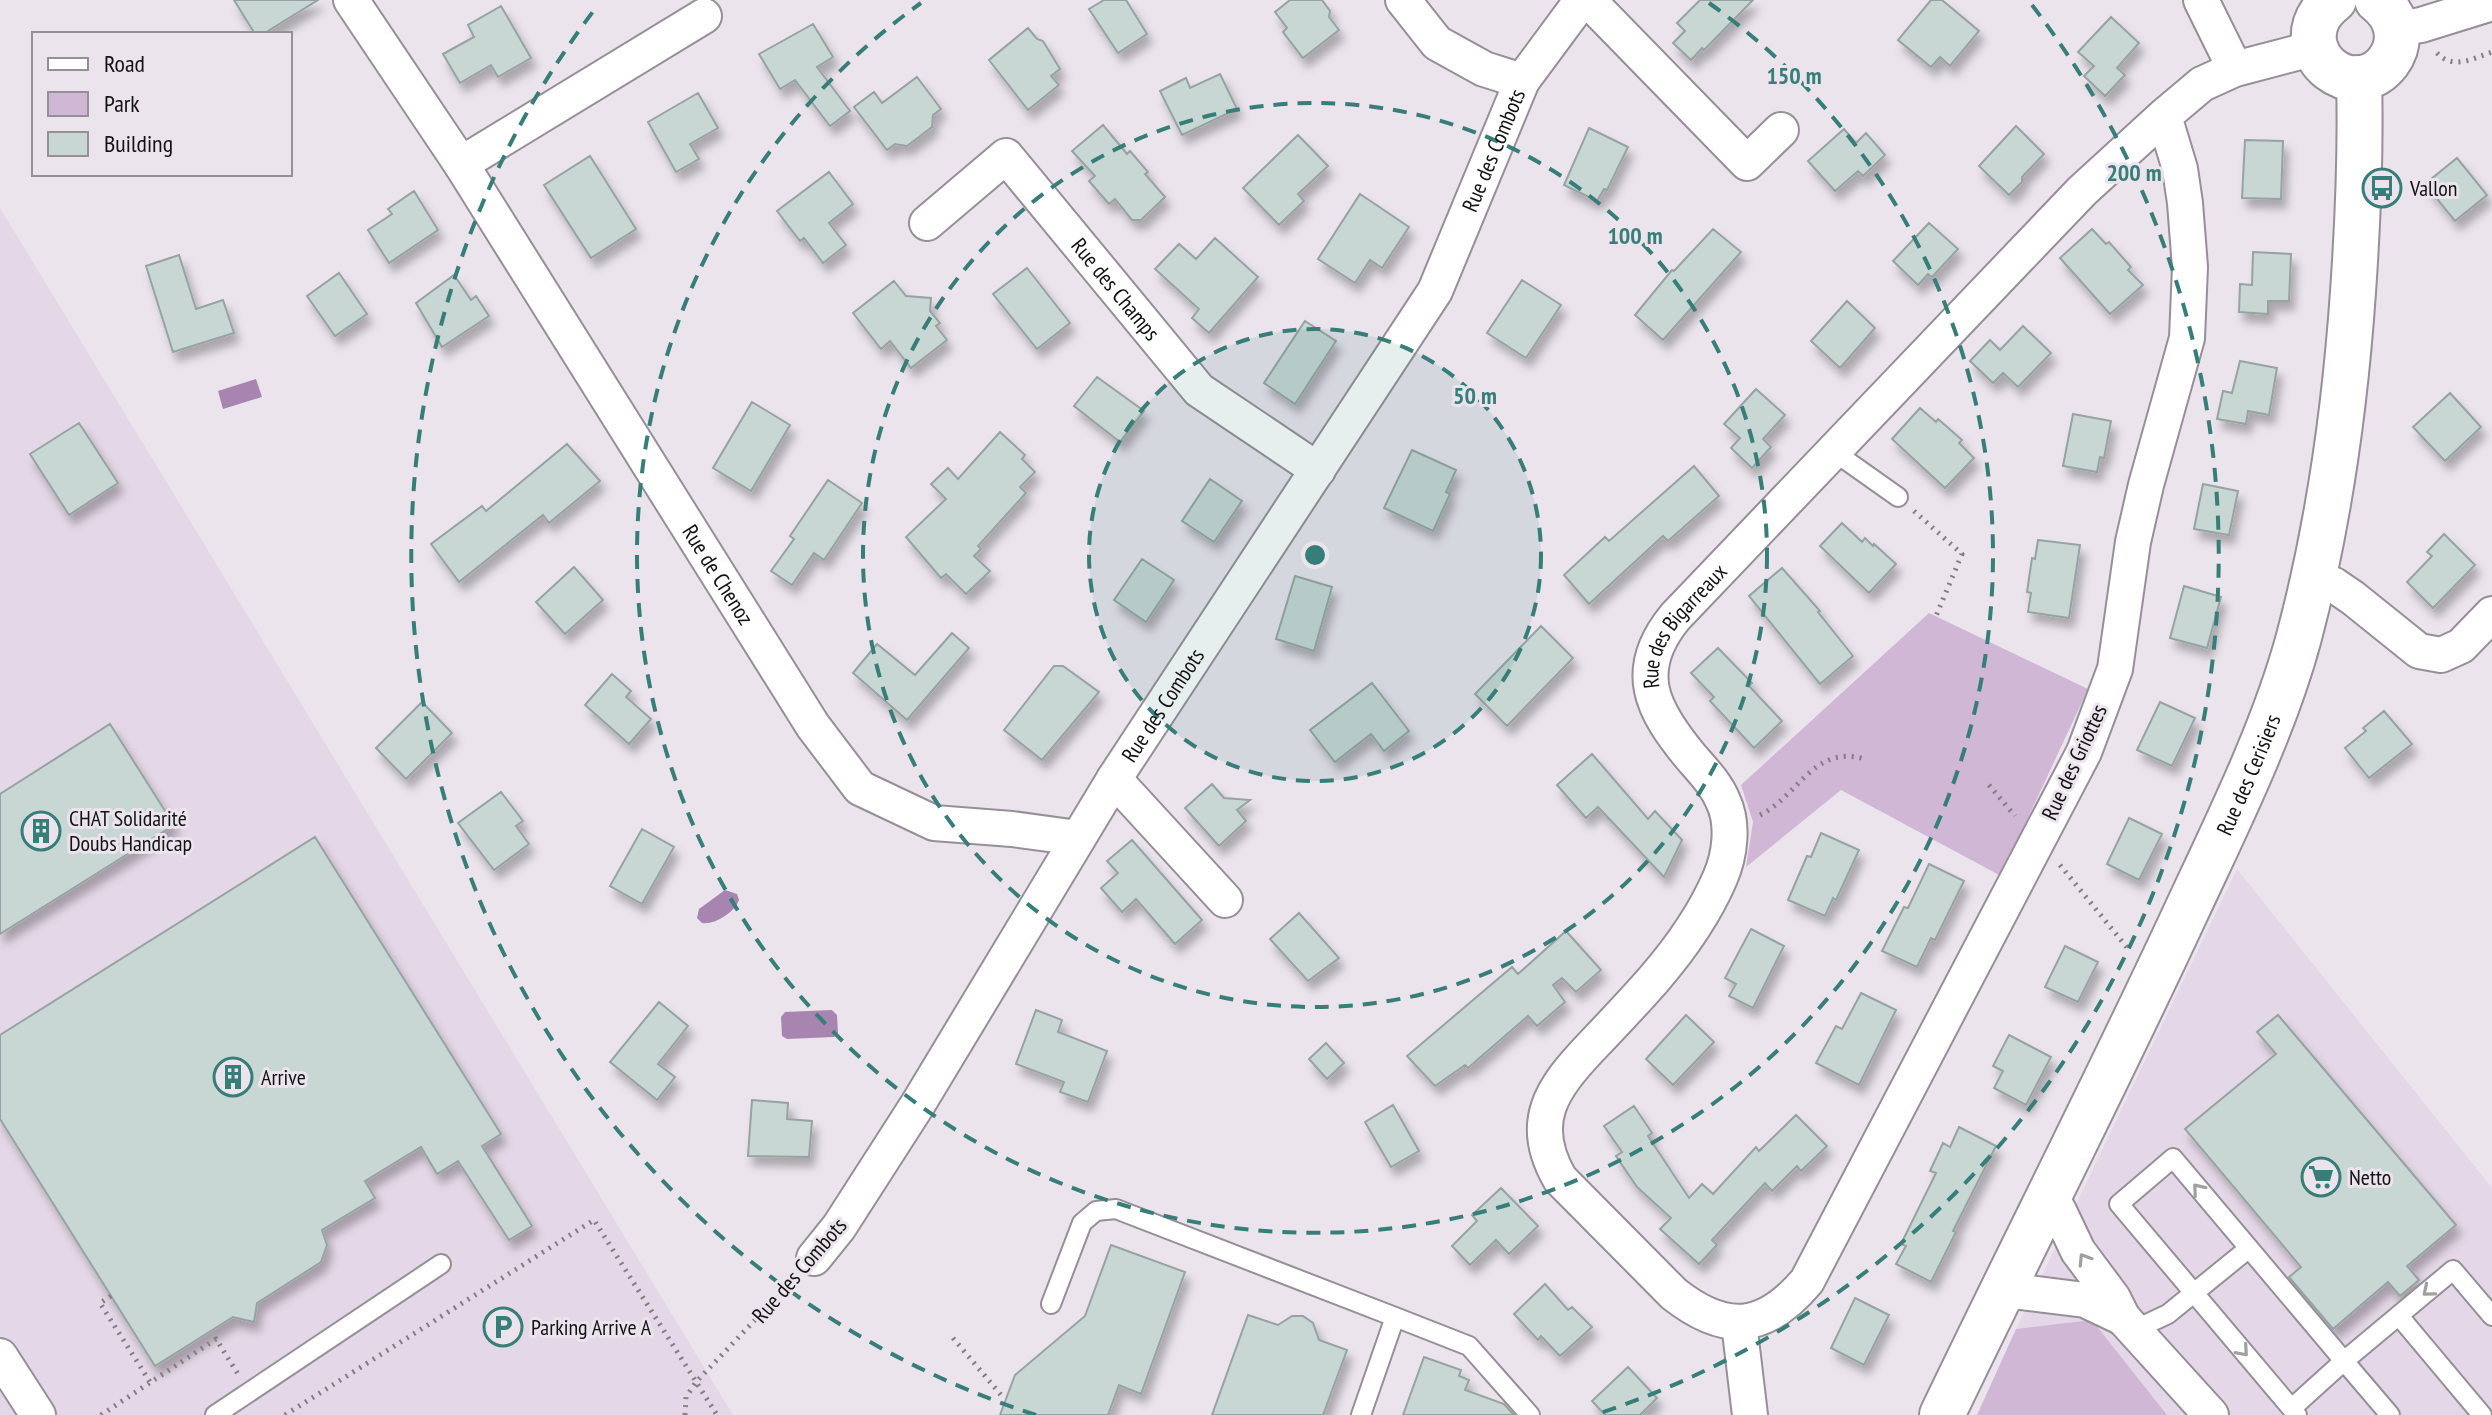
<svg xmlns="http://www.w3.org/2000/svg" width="2492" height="1415" font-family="'PT Sans Narrow',sans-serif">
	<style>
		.built { fill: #e4d7e7 }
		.green { fill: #d0b7d6 }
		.water { fill: #a885b0 }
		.building { fill: #c8d6d4; stroke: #96a3a2; stroke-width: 2; filter: url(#shadow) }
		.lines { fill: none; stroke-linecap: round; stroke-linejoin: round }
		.lane-casing { stroke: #968f97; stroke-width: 22 }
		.street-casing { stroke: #968f97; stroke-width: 38 }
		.secondary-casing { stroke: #968f97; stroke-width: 48 }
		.path { stroke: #837e84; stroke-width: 5; stroke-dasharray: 2 6; stroke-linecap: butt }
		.lane { stroke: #fff; stroke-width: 18 }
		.street { stroke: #fff; stroke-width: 34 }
		.secondary { stroke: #fff; stroke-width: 44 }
		.oneway { stroke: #a1a0a1 }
		.ring { fill: none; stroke: #367e77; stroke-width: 4; stroke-dasharray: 14 10 }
		.labels { text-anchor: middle; stroke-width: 6; stroke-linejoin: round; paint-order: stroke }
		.street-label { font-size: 22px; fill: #131114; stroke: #ebe4ed }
		.poi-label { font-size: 22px; fill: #131114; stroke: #ebe4ed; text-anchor: start }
		.centre { fill: #367e77; stroke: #ebe4ed; stroke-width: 4 }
		.ring-label { font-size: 24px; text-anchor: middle; font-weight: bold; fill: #367e77; stroke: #ebe4ed; stroke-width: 6; stroke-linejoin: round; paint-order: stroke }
	</style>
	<defs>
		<filter id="shadow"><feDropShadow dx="5" dy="9" stdDeviation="4" flood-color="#0004"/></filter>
	</defs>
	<rect width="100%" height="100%" fill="#ebe4ed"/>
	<!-- built -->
	<path class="built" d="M0,208L733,1415H0Z
		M2237,869L2492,1188V1415H2167L2092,1320L2016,1329Z"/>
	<!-- green -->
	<path class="green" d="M1929,613L2088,689L2001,876L1841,790L1746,867L1753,822L1741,785Z
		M2092,1320L2167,1415H1977L2016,1329Z"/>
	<!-- water -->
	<path class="water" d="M256,379L262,397L223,409L218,391Z
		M725,890L737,894L739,900C735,912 715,925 702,923L697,918L699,909Z
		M832,1010L837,1015L838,1033L834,1037L787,1039L782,1036L781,1017L785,1012Z"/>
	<!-- building -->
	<path class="building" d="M234,0H318L263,34H255Z
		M1104,0H1126L1147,34L1118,53L1089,9Z
		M1290,0H1322L1330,11L1329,17L1339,30L1303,58L1283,32L1287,28L1275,12Z
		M1700,0H1753L1704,50L1702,48L1691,60L1673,43L1685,31L1677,23Z
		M1931,0H1942L1979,31L1950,66L1940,57L1931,67L1898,40Z
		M501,6L531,58L498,77L491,65L460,83L443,54L474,37L468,25Z
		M2111,17L2139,43L2117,68L2125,75L2105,96L2084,76L2094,66L2078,52Z
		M813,24L833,57L817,67L850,111L830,126L795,80L780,89L759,54Z
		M1028,28L1037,39L1043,41L1060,69L1051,76L1059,85L1028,110L989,60Z
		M1220,74L1237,109L1182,135L1160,91L1186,78L1190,88Z
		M917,77L941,109L933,115L932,127L907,146L895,144L887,150L854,107L874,92L882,103Z
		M698,93L718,128L690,144L699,159L676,172L648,122Z
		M1103,125L1127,154L1130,151L1148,172L1145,174L1165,197L1141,220H1132L1115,199L1109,204L1089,181L1095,176L1072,151Z
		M2016,126L2044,154L2022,177V182L2009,195L1979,166Z
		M1589,128L1628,147L1607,190L1604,189L1597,201L1564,185Z
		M1844,129L1856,143L1866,133L1885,155L1863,176L1858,171L1835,191L1808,161Z
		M1298,135L1328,166L1298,194L1304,201L1279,225L1243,188Z
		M2245,140L2283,141L2281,199L2242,198Z
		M590,156L636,229L591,258L544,185Z
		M2457,158L2487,195L2455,221L2425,184Z
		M829,172L853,204L829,223L846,245L823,263L804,238L800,241L777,211Z
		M414,191L438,230L389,263L368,230L392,214L388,209Z
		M1360,194L1409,227L1382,268L1370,260L1355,283L1318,259Z
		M1929,223L1958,249L1932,277L1928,274L1918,285L1893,261Z
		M1713,229L1741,252L1663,340L1635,315L1672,270L1674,271Z
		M2092,229L2106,244L2109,242L2131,267L2128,270L2143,285L2110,314L2060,258Z
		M1215,238L1258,277L1209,333L1192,318L1199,309L1155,269L1179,244L1196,259Z
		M2253,252L2291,254L2289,301H2268V314L2239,312L2240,284L2252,285Z
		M179,255L196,309L223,300L234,333L173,352L146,266Z
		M1027,268L1070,323L1037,349L993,294Z
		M339,273L367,314L335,336L307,296Z
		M454,275L471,300L476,296L489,316L442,347L416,303Z
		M1522,280L1561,305L1526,358L1487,333Z
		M894,281L906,296L931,298L930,311L940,323L936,326L947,340L911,368L890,341L881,349L853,313Z
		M1847,301L1875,328L1840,368L1811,341Z
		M1305,321L1336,341L1295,404L1264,383Z
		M2023,326L2051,353L2018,387L2003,373L1993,383L1970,361L1990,340L2000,350Z
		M2240,361L2277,368L2269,415L2248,411L2246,424L2217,419L2223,391L2232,393Z
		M1097,377L1144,411L1120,442L1074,406Z
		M1756,389L1785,415L1763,439L1771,447L1752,468L1731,448L1740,438L1724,424Z
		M2450,393L2481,427L2445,461L2413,427Z
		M752,402L790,425L751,491L713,468Z
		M1920,408L1936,422L1938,419L1962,440L1959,443L1974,458L1945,488L1892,439Z
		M2073,414L2111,421L2104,458L2100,457L2097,472L2063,466Z
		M79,423L118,483L69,515L30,454Z
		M1000,432L1025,455L1022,459L1035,472L1020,487L1026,493L978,546L981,549L974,556L990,571L966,594L946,574L941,578L906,537L946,499L931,484L948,468L958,479Z
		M567,444L600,481L549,523L543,515L459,582L431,544L482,506L486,511Z
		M1412,450L1456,470L1446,492L1450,494L1433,531L1384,508Z
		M1694,466L1719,496L1668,541L1663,536L1589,604L1564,575L1605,537L1609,541Z
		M1210,479L1242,501L1214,542L1182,521Z
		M828,480L862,503L824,560L814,553L792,585L771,571L794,539L790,536Z
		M2203,484L2238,491L2229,535L2194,529Z
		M1842,523L1862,542L1865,538L1873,546L1874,544L1896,564L1869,593L1820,546Z
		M2444,534L2475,565L2433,608L2407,582L2432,556L2427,552Z
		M2038,540L2080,545L2069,618L2028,612L2031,593L2027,592L2032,558L2035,559Z
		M1142,559L1174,580L1146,622L1114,600Z
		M574,567L603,600L565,634L536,602Z
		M1782,568L1820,611L1818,612L1853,656L1820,684L1749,596Z
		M1295,576L1332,587L1314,651L1276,639Z
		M2184,586L2221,597L2207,648L2170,638Z
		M1541,626L1573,658L1507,726L1475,694Z
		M952,633L969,648L907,720L853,673L877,644L915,675Z
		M1718,648L1752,683L1749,686L1782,721L1754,748L1710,701L1714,697L1691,673Z
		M1054,666H1063L1099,692L1042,760L1004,730Z
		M612,674L631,691L626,697L651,719L629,744L585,705Z
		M1372,683L1409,731L1384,751L1371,734L1335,762L1310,730Z
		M422,702L452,733L406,779L376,748Z
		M2160,702L2195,718L2172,766L2137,750Z
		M2384,711L2412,744L2369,778L2345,748L2366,731L2363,728Z
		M110,724L174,825L0,934V794Z
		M1592,754L1648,819L1655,811L1682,840L1664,877L1598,807L1586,818L1557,785Z
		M1212,784L1224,798L1250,800L1237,810L1246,821L1219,846L1185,808Z
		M501,792L523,821L516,826L529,844L494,870L458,823Z
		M2129,818L2162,834L2139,880L2107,864Z
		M642,829L674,847L642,904L610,886Z
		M1821,833L1859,850L1836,900L1833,898L1825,916L1788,900L1807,856L1811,857Z
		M315,837L501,1134L482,1146L532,1226L509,1240L458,1161L437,1174L421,1147L365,1181L375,1198L322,1230L327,1245L321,1262L257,1303L254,1322L233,1317L155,1366L0,1119V1035Z
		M1132,840L1202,920L1175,944L1136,899L1122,912L1101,888L1118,873L1107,861Z
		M1929,864L1964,881L1935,940L1931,938L1917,967L1882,951L1904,907L1908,908Z
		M1299,913L1339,958L1308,981L1270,939Z
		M1751,929L1784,946L1753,1008L1729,996L1736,984L1725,978Z
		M1566,931L1601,970L1576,992L1562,978L1553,985L1565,1002L1537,1026L1528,1016L1468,1068L1465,1065L1435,1086L1407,1056L1512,967L1518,974Z
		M2065,946L2098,962L2078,1002L2045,987Z
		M1861,993L1896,1010L1859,1085L1816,1063L1836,1026L1842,1029Z
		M659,1002L688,1026L658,1064L675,1077L657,1100L610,1062Z
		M1036,1010L1062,1020L1058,1032L1107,1051L1088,1102L1060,1092L1064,1082L1016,1064Z
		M1686,1015L1714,1042L1673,1085L1646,1059Z
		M2278,1015L2456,1225L2407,1266L2419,1280L2400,1296L2388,1282L2333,1329L2289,1277L2301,1267L2185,1129L2276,1054L2257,1032Z
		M2009,1035L2051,1057L2026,1105L1994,1088L2003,1071L1993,1066Z
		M1326,1043L1344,1063L1327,1079L1309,1059Z
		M752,1100L788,1103L787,1119L812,1121L809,1157L748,1156Z
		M1393,1105L1419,1151L1391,1167L1365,1122Z
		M1634,1106L1652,1133L1648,1136L1689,1198L1702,1184L1713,1194L1756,1147L1759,1151L1796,1115L1827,1146L1801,1171L1797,1166L1772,1191L1765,1183L1712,1240L1717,1245L1699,1264L1660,1229L1671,1218L1637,1187L1616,1156L1622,1152L1604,1126Z
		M1959,1127L1996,1146L1953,1231L1956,1232L1931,1282L1896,1264L1906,1246L1901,1244L1936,1173L1930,1171L1943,1143L1950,1147Z
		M1501,1188L1538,1226L1509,1254L1496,1240L1470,1265L1452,1246L1477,1221L1472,1215Z
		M1111,1245L1185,1272L1141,1394L1119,1385L1108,1415H1000L1015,1375L1085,1316Z
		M1545,1284L1568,1310L1572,1307L1592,1327L1560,1356L1541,1336L1538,1340L1514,1314Z
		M1855,1298L1889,1315L1864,1365L1831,1348Z
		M1248,1315L1278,1325L1292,1316H1303L1313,1323L1319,1340L1347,1350L1323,1415H1212Z
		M1424,1357L1461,1370L1459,1376L1469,1380L1465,1390L1504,1404L1514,1415H1403Z
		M1628,1367L1657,1398L1640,1415H1605L1592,1401Z"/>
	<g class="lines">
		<defs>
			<path id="lane" d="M1833,451L1898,497
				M1051,1304L1082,1223L1096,1211L1116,1209L1395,1317
				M2399,1316L2482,1415
				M2134,1330L2168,1314L2248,1249
				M2292,1408L2344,1361L2173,1158L2119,1204L2297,1415
				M215,1415L441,1264
				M1361,1415L1395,1317L1469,1346L1530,1415
				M2390,1415L2344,1361L2453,1270L2492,1316"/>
			<g id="street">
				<path id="s1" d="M351,0L461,164L813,726L860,788L934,823L1012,829L1078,838"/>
				<path d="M1403,0L1437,43L1484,69L1522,81"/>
				<path d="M1588,0L1747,163L1781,130"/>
				<path d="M2201,0L2235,69"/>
				<path d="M2397,29L2421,25L2492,3"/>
				<path id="s2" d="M2164,116L2180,169L2185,203L2190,267L2187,338L2146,485L2133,542L2115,669L2084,752L1807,1281C1764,1332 1725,1334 1674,1294L1560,1179C1527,1122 1552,1088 1592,1046C1613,1024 1634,1002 1654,979C1679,950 1705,913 1720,878C1730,855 1734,824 1723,801C1716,784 1703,771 1691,757C1652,710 1631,671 1675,617L2082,191L2164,116L2202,84L2235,69L2315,48"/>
				<path d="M461,164L704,16"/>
				<path id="s3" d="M927,223L1006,156L1199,390L1318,470"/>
				<path d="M2313,577L2334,585L2353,598L2419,651L2441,655L2461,646L2492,614"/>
				<path d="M1114,779L1225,900"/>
				<path d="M2046,1200L2058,1209L2078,1251L2113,1298L2123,1318L2211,1415"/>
				<path id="s4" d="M814,1258L839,1227L918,1104L1114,779L1435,291L1522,81L1582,0"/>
				<path d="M2004,1284L2020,1292L2085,1300L2123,1318"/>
				<path d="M1739,1323L1750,1415"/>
				<path d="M0,1356L38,1415"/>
			</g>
			<g id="secondary">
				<path d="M2334,0C2320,11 2312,24 2314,42C2316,53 2321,62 2330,69C2374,103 2426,38 2377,0"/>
				<path id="s5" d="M1942,1415C2022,1248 2107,1082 2185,914C2226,826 2274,730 2299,637C2329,524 2345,408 2353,292C2358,220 2361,149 2359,78"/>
			</g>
		</defs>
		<!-- lane casing -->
		<use href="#lane" class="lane-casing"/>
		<!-- street casing -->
		<use href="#street" class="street-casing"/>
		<!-- secondary casing -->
		<use href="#secondary" class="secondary-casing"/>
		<!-- path -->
		<path class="path" d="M2437,53C2453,70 2472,59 2492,52
			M1914,511L1962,554L1936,616
			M1989,785L2015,816
			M1760,815C1799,796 1813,744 1865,759
			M2060,865L2129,950
			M111,1296L100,1303L150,1382
			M953,1338L1001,1395
			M101,1415L216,1339L238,1374
			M285,1415L594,1220L717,1415
			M685,1415L686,1397L696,1382L794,1279"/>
		<!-- lane -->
		<use href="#lane" class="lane"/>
		<!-- street -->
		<use href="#street" class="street"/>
		<!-- secondary -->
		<use href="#secondary" class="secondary"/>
	</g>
	<!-- one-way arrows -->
	<defs><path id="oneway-chevron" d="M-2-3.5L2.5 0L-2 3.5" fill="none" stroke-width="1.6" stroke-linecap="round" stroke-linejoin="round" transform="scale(2)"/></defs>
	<g class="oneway">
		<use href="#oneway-chevron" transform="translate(2198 1189) rotate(-130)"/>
		<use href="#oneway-chevron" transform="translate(2084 1259) rotate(-122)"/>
		<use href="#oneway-chevron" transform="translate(2428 1291) rotate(140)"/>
		<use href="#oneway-chevron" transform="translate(2243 1351) rotate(49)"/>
	</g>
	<!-- distance rings -->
	<circle cx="1315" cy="555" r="226" fill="#367e77" fill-opacity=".12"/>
	<g class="ring">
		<circle cx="1315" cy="555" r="226"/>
		<circle cx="1315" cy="555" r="452"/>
		<path d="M1709 3A678 678 0 1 1 921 3"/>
		<path d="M1036 1415A904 904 0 0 1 598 5M2032 5A904 904 0 0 1 1594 1415"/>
	</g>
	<!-- icons -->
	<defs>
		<symbol id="bus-ring" viewBox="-11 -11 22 22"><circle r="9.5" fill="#ebe4ed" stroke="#367e77" stroke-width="1.5"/><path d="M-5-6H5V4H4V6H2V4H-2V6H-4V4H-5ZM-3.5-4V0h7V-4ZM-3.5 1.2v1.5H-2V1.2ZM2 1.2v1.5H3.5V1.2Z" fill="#367e77"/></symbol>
		<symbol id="building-ring" viewBox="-11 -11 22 22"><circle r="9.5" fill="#ebe4ed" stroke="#367e77" stroke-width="1.5"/><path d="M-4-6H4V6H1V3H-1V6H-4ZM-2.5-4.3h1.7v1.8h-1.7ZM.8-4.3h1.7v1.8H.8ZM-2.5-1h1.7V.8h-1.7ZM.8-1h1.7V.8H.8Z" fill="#367e77"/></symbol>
		<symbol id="supermarket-ring" viewBox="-11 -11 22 22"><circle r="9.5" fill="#ebe4ed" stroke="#367e77" stroke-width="1.5"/><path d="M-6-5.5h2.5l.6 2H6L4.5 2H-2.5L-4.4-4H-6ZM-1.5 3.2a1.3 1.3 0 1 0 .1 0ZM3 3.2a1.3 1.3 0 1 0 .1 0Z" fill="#367e77"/></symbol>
		<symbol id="parking-ring" viewBox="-11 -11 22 22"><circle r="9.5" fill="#ebe4ed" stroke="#367e77" stroke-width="1.5"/><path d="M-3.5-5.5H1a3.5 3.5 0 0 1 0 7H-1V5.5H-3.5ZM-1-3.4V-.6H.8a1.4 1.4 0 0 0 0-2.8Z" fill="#367e77"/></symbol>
	</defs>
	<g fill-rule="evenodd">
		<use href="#bus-ring" x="2360" y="166" width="44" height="44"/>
		<use href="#building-ring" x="19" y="809" width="44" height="44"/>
		<use href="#building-ring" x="211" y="1055" width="44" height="44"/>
		<use href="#supermarket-ring" x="2299" y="1155" width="44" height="44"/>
		<use href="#parking-ring" x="481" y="1305" width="44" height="44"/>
	</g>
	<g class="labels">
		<!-- street labels -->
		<g class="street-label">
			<text dy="8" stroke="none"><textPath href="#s4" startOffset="1302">Rue des Combots</textPath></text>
			<text dy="8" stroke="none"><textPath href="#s3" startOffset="276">Rue des Champs</textPath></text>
			<text dy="8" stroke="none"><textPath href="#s1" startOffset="682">Rue de Chenoz</textPath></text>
			<text dy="8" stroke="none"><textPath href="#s2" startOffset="2216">Rue des Bigarreaux</textPath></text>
			<text dy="8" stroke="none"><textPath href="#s4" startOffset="654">Rue des Combots</textPath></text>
			<text transform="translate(2074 762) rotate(-65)" y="8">Rue des Griottes</text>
			<text dy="8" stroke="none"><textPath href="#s5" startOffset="710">Rue des Cerisiers</textPath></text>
			<text transform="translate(799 1270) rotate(-49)" y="8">Rue des Combots</text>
		</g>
		<!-- poi labels -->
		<g class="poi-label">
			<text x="2410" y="196">Vallon</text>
			<text x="69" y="826">CHAT Solidarité<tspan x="69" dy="25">Doubs Handicap</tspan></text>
			<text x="261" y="1085">Arrive</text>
			<text x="2349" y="1185">Netto</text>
			<text x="531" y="1335">Parking Arrive A</text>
		</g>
	</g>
	<circle cx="1315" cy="555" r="12" class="centre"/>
	<g class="ring-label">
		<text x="1794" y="84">150 m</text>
		<text x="2134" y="181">200 m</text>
		<text x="1635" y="244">100 m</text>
		<text x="1475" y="404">50 m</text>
	</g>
	<!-- legend -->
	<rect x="32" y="32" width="260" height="144" fill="#ebe4ed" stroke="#959096" stroke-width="2"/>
	<rect x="48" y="58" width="40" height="12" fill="#ffffff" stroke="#959096" stroke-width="2"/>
	<text x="104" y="72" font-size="24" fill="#131114">Road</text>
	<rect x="48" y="92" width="40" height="24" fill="#d0b7d6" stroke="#959096" stroke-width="2"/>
	<text x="104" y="112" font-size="24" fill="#131114">Park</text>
	<rect x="48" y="132" width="40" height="24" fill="#c8d6d4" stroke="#959096" stroke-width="2"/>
	<text x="104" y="152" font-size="24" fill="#131114">Building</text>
</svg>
